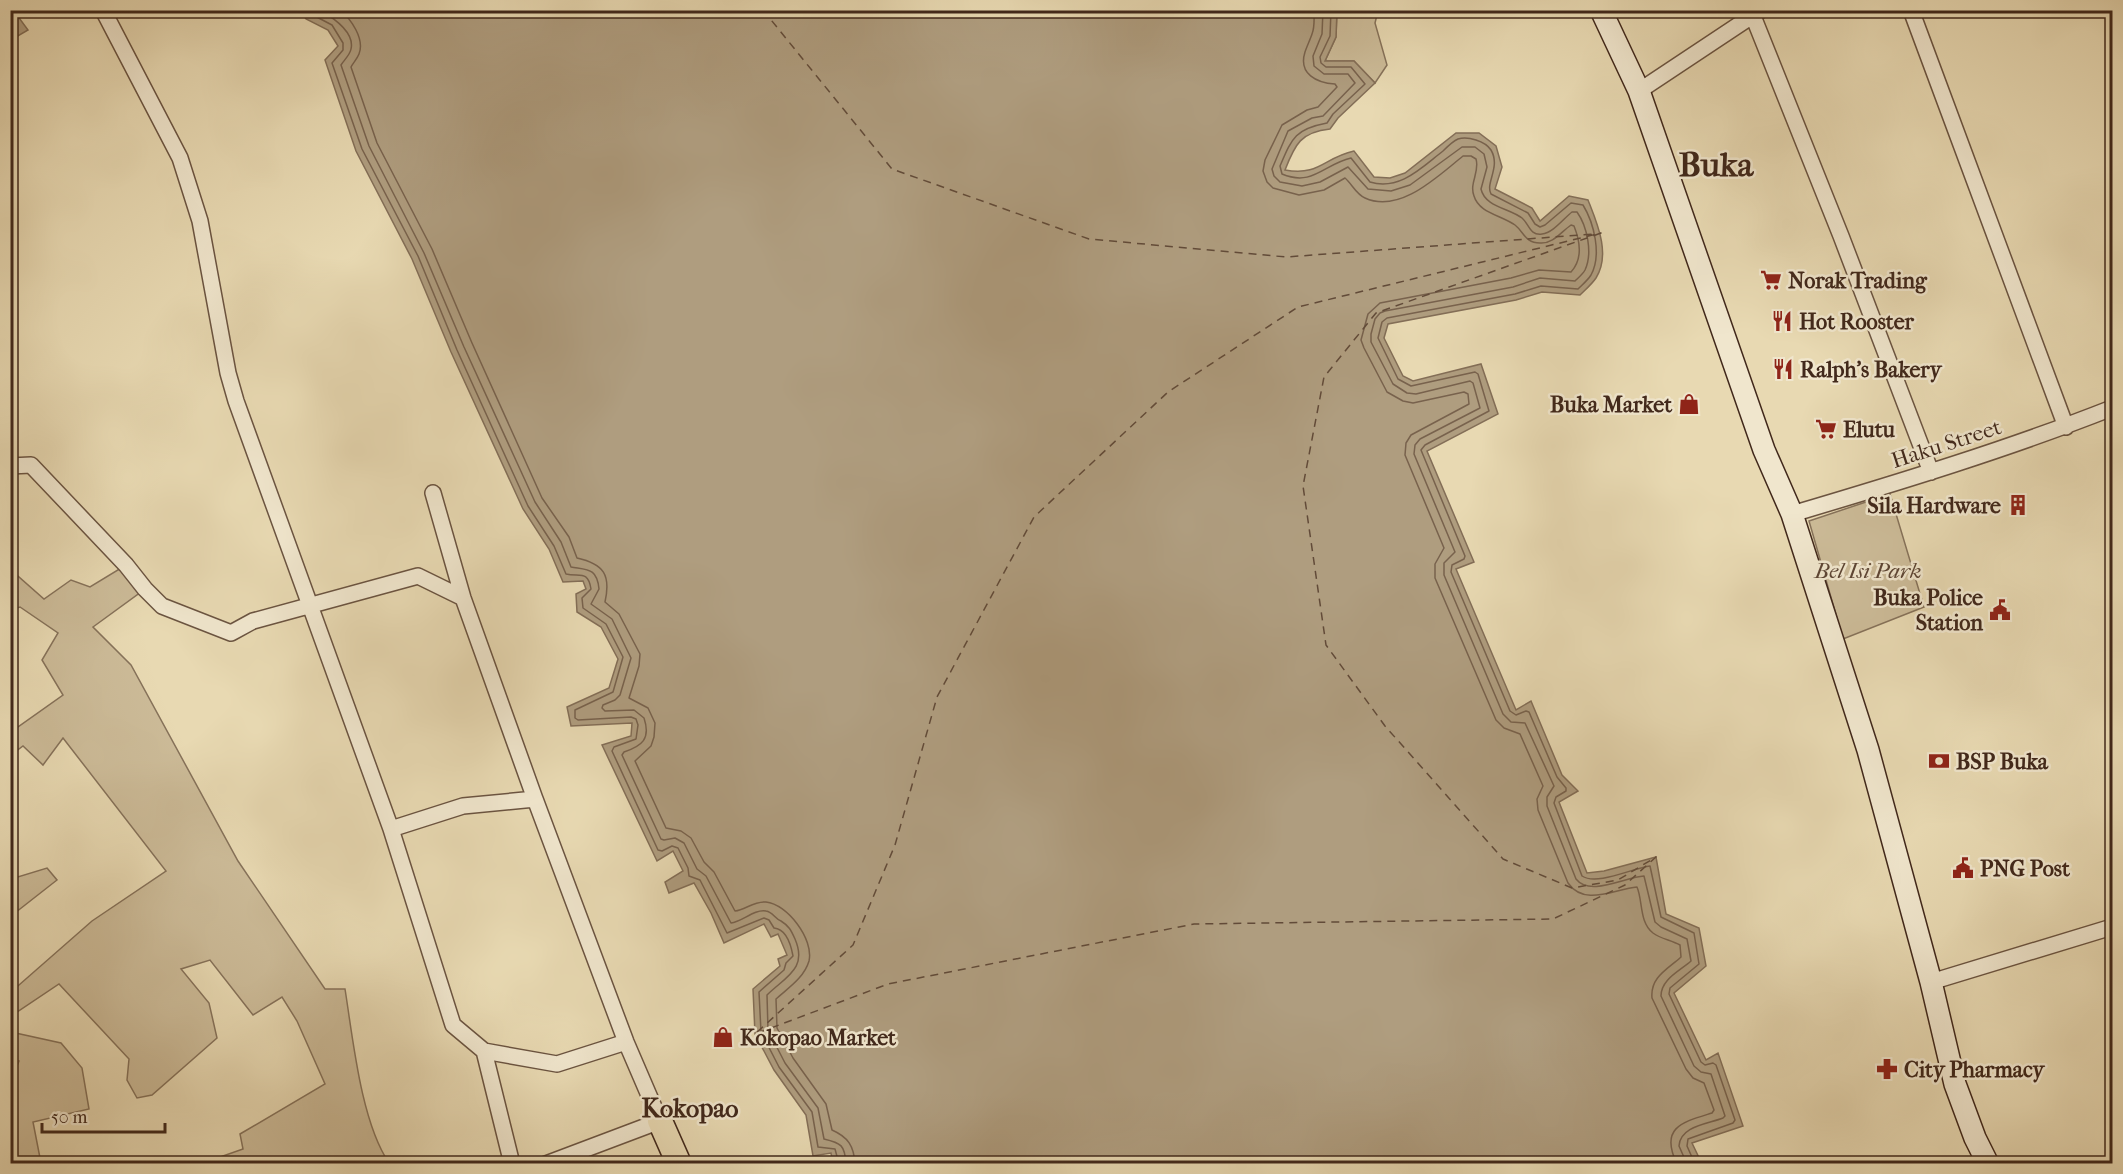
<svg xmlns="http://www.w3.org/2000/svg" width="2123" height="1174" font-family="'IM FELL French Canon',serif">
	<style>
		.green { fill: #ccbb98; stroke: #86725a; stroke-width: 1.5 }
		.water { fill: #af9d7f; stroke: #836e57; stroke-width: 1.5 }
		.lines { fill: none; stroke-linecap: round; stroke-linejoin: round }
		.shore { stroke: #78624d; stroke-width: 1.5 }
		.ferry { stroke: #624b39; stroke-width: 1.5; stroke-dasharray: 8 6; stroke-linecap: butt }
		.street-casing { stroke: #6b5441; stroke-width: 18 }
		.secondary-casing { stroke: #41281b; stroke-width: 24 }
		.primary-casing { stroke: #41281b; stroke-width: 27 }
		.street { stroke: #f0e6cd; stroke-width: 15 }
		.secondary { stroke: #f0e6cd; stroke-width: 21 }
		.primary { stroke: #e8d9b2; stroke-width: 24 }
		.labels { text-anchor: middle; stroke-width: 5; stroke-linejoin: round; paint-order: stroke }
		.poi-label { font-size: 22px; font-weight: bold; fill: #41281b; stroke: #f0e6cd; text-anchor: start }
		.street-label { font-size: 22px; fill: #41281b; stroke: #f0e6cd }
		.park-label { font-size: 22px; font-style: italic; fill: #5d4534; stroke: #f0e6cd }
		.quarter-label { font-size: 26px; font-weight: bold; fill: #41281b; stroke: #f0e6cd }
		.town-label { font-size: 34px; font-weight: bold; fill: #41281b; stroke: #f0e6cd }
	</style>
	<rect width="100%" height="100%" fill="#e8d9b2"/>
	<filter id="stains"><feTurbulence type="fractalNoise" baseFrequency=".00333" numOctaves="4"/><feColorMatrix values="0 0 0 0 .2 0 0 0 0 .09 0 0 0 0 .02 0 0 0 .5 -.17"/></filter>
	<radialGradient id="worn" r=".72"><stop offset=".6" stop-color="#630" stop-opacity="0"/><stop offset="1" stop-color="#630" stop-opacity=".3"/></radialGradient>
	<!-- green -->
	<path class="green" d="M1337,11H1378L1375,23L1387,65L1375,83L1354,61H1325L1336,37Z
		M1890,494L1924,607L1843,639L1809,521Z
		M126,565L145,589L93,627L131,665L238,861L325,989H345C353,1039 361,1122 389,1163H203L243,1149L240,1134L325,1084L297,1021L282,997L253,1015L210,960L181,969L209,1003L217,1038L152,1095L137,1098L127,1080L129,1059L59,984L11,1016V992L92,921L166,871L63,738L43,765L23,746L11,755V732L63,695L42,660L58,633L20,607L11,610V570L44,599L71,580L90,587Z
		M47,868L57,880L11,916V879Z
		M11,1032L61,1043L82,1068L89,1109L33,1122L41,1163H11V1082L19,1061L11,1059Z"/>
	<!-- water -->
	<path class="water" d="M10,11H14L28,30L11,40Z
		M300,11H1337L1336,37L1325,61H1354L1375,83L1338,118L1330,129C1301,132 1295,144 1285,170C1320,176 1323,158 1354,151L1374,177L1390,178L1405,173L1456,133H1479L1496,146L1502,167L1495,189L1532,208L1540,221L1569,196L1588,200C1597,223 1611,254 1596,278C1592,284 1585,290 1580,295L1542,292L1516,300L1388,324L1384,338L1403,376L1413,381L1481,364L1498,414L1427,451L1474,562L1456,569L1516,710L1531,701L1562,775L1578,791L1559,802L1587,873L1604,871L1656,857L1666,914L1699,928L1706,966L1674,993L1706,1060L1718,1053L1743,1126L1692,1143L1702,1164H833L831,1153L813,1156L806,1115L774,1070L755,1034L753,989L780,966L778,959L787,955L778,934L771,937L764,924L724,943L711,913L694,883L669,893L665,882L683,871L673,851L657,861L602,745L631,736L632,723L571,726L567,707L609,688L618,659L601,627L577,612L576,594L586,589L583,581L563,582L549,549L523,509L451,352L412,259L356,151L325,60L338,46L328,30L306,19Z"/>
	<g class="lines">
		<!-- shore -->
		<path class="shore" d="M308,10L311,14L332,25L343,43V50L332,63L362,149L418,256L457,350L528,506L554,546L566,574C580,577 588,570 591,589L582,598L583,608L606,624L623,657L613,692L575,710V718L578,720L631,717L636,719L638,725L636,739L614,747L612,751L658,850L662,851L672,846L678,848L688,868L689,876L700,880L727,933L764,918L769,920L774,928C786,929 791,945 793,956L786,963L784,970L759,992L761,1032L779,1067L812,1112L818,1147L835,1149L839,1164
			M320,10C332,17 355,32 351,49C350,55 344,60 341,65L369,146L424,253L464,347L535,502L561,542L571,567C588,570 597,568 599,589L591,604L612,619L631,658L620,695L615,700L603,705L602,708L605,711L634,710L644,718C651,739 642,746 624,752L622,755L661,839L664,840L675,838L684,843L697,869L706,876L731,923C742,922 754,909 766,911C773,912 775,919 781,921C789,926 791,930 795,939C808,969 785,977 767,995L768,1030L785,1063L818,1108L824,1139C841,1143 845,1145 846,1164
			M340,10C351,19 365,39 359,54C357,59 353,63 351,67L377,143L432,249L472,343L542,498L569,537L577,558C604,564 611,575 605,602L619,614L640,654L639,666L629,698L648,708L655,723L654,737L651,746L635,761L666,828L681,831L691,838L704,862L714,872L735,911C745,910 754,901 766,902C787,904 814,939 809,961C804,978 788,988 776,999L777,1028L793,1058L826,1104L832,1130C848,1137 854,1146 855,1164
			M1314,10C1314,18 1315,27 1312,34C1310,40 1307,46 1305,52C1298,74 1317,83 1335,84L1337,87L1318,107L1307,110L1282,125L1265,160L1263,171L1267,182L1273,188L1299,195L1324,190L1345,178C1352,184 1356,194 1365,198C1400,214 1438,176 1463,156H1471L1476,159C1480,172 1469,183 1474,196C1479,213 1501,215 1515,225C1524,232 1525,243 1540,243C1553,244 1561,232 1571,225L1574,226C1580,241 1583,259 1571,272L1539,270L1511,278L1380,303L1368,314L1361,340L1364,348L1387,392L1403,401L1413,403L1464,392L1468,394L1469,404L1411,435L1406,443L1405,455L1444,548L1435,564V578L1496,720L1504,728L1520,734L1543,786L1537,799L1538,810L1568,883C1585,907 1614,889 1637,887C1643,901 1639,922 1653,933C1661,939 1671,940 1680,945L1681,957C1668,969 1650,977 1652,998L1686,1069L1693,1078L1704,1083L1714,1110L1712,1113C1683,1122 1659,1127 1677,1164
			M1323,10L1322,34L1313,56L1314,66L1324,74H1348L1355,83L1323,116L1312,118L1288,131L1272,169L1274,176L1280,182L1302,186L1320,182L1348,167L1368,189L1391,191L1410,185L1462,147H1475L1484,154L1487,167L1481,189C1485,207 1509,208 1522,218C1529,224 1530,236 1542,234C1553,233 1564,218 1572,212H1577C1587,226 1593,253 1585,270C1583,274 1578,278 1575,281L1540,278L1513,287L1385,311L1380,313L1375,319L1371,334V342L1393,384L1407,393L1416,394L1470,381L1473,383L1480,408L1420,439L1415,445L1414,454L1455,552L1444,563V575L1503,714L1511,722L1525,723L1554,786L1547,797V806L1576,879C1590,897 1625,877 1644,876L1655,922L1661,927L1687,939L1691,961C1680,971 1661,979 1661,996L1694,1066L1701,1072L1711,1074L1725,1116L1723,1118C1708,1124 1680,1126 1679,1146L1687,1164
			M1331,10L1330,36L1320,57L1321,63L1326,67H1351L1365,84L1333,114L1327,123C1295,129 1292,138 1280,166L1282,174C1313,187 1324,164 1351,158L1370,182C1400,191 1422,167 1443,151C1447,147 1453,141 1458,139C1468,136 1485,141 1491,150C1501,167 1485,183 1491,194L1528,213L1535,224L1540,227L1545,225L1571,203L1583,205C1594,223 1602,255 1591,275C1588,280 1582,285 1578,289L1541,286L1515,294L1387,318L1382,322L1378,338L1398,379L1411,386L1475,372L1478,374L1489,411L1425,445L1421,450L1465,556L1464,559L1452,565L1451,572L1510,711L1516,715L1526,711L1529,712L1557,777L1566,788V791L1556,797L1554,803L1582,876C1597,886 1633,868 1650,866L1661,917L1694,933L1699,964L1670,988L1669,994L1701,1062L1705,1065L1713,1063L1716,1065L1735,1120L1733,1123L1688,1139L1687,1146L1695,1164"/>
		<!-- ferry -->
		<path class="ferry" d="M763,10L892,169L1089,239L1286,257L1594,234
			M1601,233L1376,313L1324,377L1303,486L1326,645L1385,726L1503,859L1572,888L1618,880L1656,857L1625,885L1553,919L1194,924L888,984L755,1034L853,945L895,845L937,697L1034,517L1168,392L1298,307Z"/>
		<defs>
			<path id="street" d="M103,10L180,158L200,221L228,373L236,401L391,829L463,806L535,799L626,1042L660,1121L546,1164
				M1911,10L2066,427
				M1753,16L1841,236L1931,472
				M1639,91L1761,10
				M10,466L31,465L126,565L145,589L162,606L231,633L253,621L418,576L463,598
				M433,493L463,598L535,799
				M1792,514C1900,482 2008,449 2112,408
				M391,829L453,1025L484,1051L512,1164
				M1931,982L2112,927
				M484,1051L557,1064L626,1042"/>
			<path id="secondary" d="M1601,10L1639,91L1764,450L1792,514L1868,750L1931,982L1955,1084L1975,1138L1988,1164"/>
			<path id="primary" d="M660,1121L679,1164"/>
		</defs>
		<!-- street casing -->
		<use href="#street" class="street-casing"/>
		<!-- secondary casing -->
		<use href="#secondary" class="secondary-casing"/>
		<!-- primary casing -->
		<use href="#primary" class="primary-casing"/>
		<!-- street -->
		<use href="#street" class="street"/>
		<!-- secondary -->
		<use href="#secondary" class="secondary"/>
		<!-- primary -->
		<use href="#primary" class="primary"/>
	</g>
	<!-- icons -->
	<defs>
		<symbol id="supermarket-bare" viewBox="-9 -9 18 18"><path d="M-6-5.5h2.5l.6 2H6L4.5 2H-2.5L-4.4-4H-6ZM-1.5 3.2a1.3 1.3 0 1 0 .1 0ZM3 3.2a1.3 1.3 0 1 0 .1 0Z" fill="#8f2418" stroke="#f0e6cd" stroke-width="2.5" paint-order="stroke"/></symbol>
		<symbol id="restaurant-bare" viewBox="-9 -9 18 18"><path d="M-5-6h1v4h1v-4h1v4h1v-4h1v5L-1.5 .5V6h-2V.5L-5-1ZM5-6V6H3V1.5H1.5Q1.5-4 5-6Z" fill="#8f2418" stroke="#f0e6cd" stroke-width="2.5" paint-order="stroke"/></symbol>
		<symbol id="shop-bare" viewBox="-9 -9 18 18"><path d="M-5-2.5h2.3a2.7 3.5 0 0 1 5.4 0H5L5.5 6h-11ZM-1.5-2.5h3a1.5 2.3 0 0 0-3 0Z" fill="#8f2418" stroke="#f0e6cd" stroke-width="2.5" paint-order="stroke"/></symbol>
		<symbol id="building-bare" viewBox="-9 -9 18 18"><path d="M-4-6H4V6H1V3H-1V6H-4ZM-2.5-4.3h1.7v1.8h-1.7ZM.8-4.3h1.7v1.8H.8ZM-2.5-1h1.7V.8h-1.7ZM.8-1h1.7V.8H.8Z" fill="#8f2418" stroke="#f0e6cd" stroke-width="2.5" paint-order="stroke"/></symbol>
		<symbol id="civic-bare" viewBox="-9 -9 18 18"><path d="M-.6-6.5H3V-4.5H.6V-3L4-1V1h2V6H-6V1h2V-1L-.6-3ZM-1.2 2.5V6h2.4V2.5Z" fill="#8f2418" stroke="#f0e6cd" stroke-width="2.5" paint-order="stroke"/></symbol>
		<symbol id="bank-bare" viewBox="-9 -9 18 18"><path d="M-6-4H6V4H-6ZM0-2.3a2.3 2.3 0 1 0 0 4.6a2.3 2.3 0 1 0 0-4.6Z" fill="#8f2418" stroke="#f0e6cd" stroke-width="2.5" paint-order="stroke"/></symbol>
		<symbol id="pharmacy-bare" viewBox="-9 -9 18 18"><path d="M-2-6h4v4h4v4h-4v4h-4v-4h-4v-4h4Z" fill="#8f2418" stroke="#f0e6cd" stroke-width="2.5" paint-order="stroke"/></symbol>
	</defs>
	<g fill-rule="evenodd">
		<use href="#supermarket-bare" x="1756" y="265" width="30" height="30"/>
		<use href="#restaurant-bare" x="1767" y="306" width="30" height="30"/>
		<use href="#restaurant-bare" x="1768" y="354" width="30" height="30"/>
		<use href="#shop-bare" x="1674" y="389" width="30" height="30"/>
		<use href="#supermarket-bare" x="1811" y="414" width="30" height="30"/>
		<use href="#building-bare" x="2003" y="490" width="30" height="30"/>
		<use href="#civic-bare" x="1985" y="595" width="30" height="30"/>
		<use href="#bank-bare" x="1924" y="746" width="30" height="30"/>
		<use href="#civic-bare" x="1948" y="853" width="30" height="30"/>
		<use href="#shop-bare" x="708" y="1022" width="30" height="30"/>
		<use href="#pharmacy-bare" x="1872" y="1054" width="30" height="30"/>
	</g>
	<g class="labels">
		<!-- poi labels -->
		<g class="poi-label">
			<text x="1788" y="288">Norak Trading</text>
			<text x="1799" y="329">Hot Rooster</text>
			<text x="1800" y="377">Ralph's Bakery</text>
			<text x="1672" y="412" text-anchor="end">Buka Market</text>
			<text x="1843" y="437">Elutu</text>
			<text x="2001" y="513" text-anchor="end">Sila Hardware</text>
			<text x="1983" y="605" text-anchor="end">Buka Police<tspan x="1983" dy="25">Station</tspan></text>
			<text x="1956" y="769">BSP Buka</text>
			<text x="1980" y="876">PNG Post</text>
			<text x="740" y="1045">Kokopao Market</text>
			<text x="1904" y="1077">City Pharmacy</text>
		</g>
		<!-- street labels -->
		<g class="street-label">
			<text transform="translate(1946 443) rotate(-18)" y="8">Haku Street</text>
		</g>
		<!-- park labels -->
		<g class="park-label">
			<text x="1868" y="578">Bel Isi Park</text>
		</g>
		<!-- quarter labels -->
		<g class="quarter-label">
			<text x="690" y="1117">Kokopao</text>
		</g>
		<!-- town labels -->
		<g class="town-label">
			<text x="1716" y="176">Buka</text>
		</g>
	</g>
	<!-- margin -->
	<rect width="2123" height="1174" fill="none" stroke="#e8d9b2" stroke-width="36"/>
	<rect x="12" y="12" width="2099" height="1150" fill="none" stroke="#41281b" stroke-width="3"/>
	<rect x="18" y="18" width="2087" height="1138" fill="none" stroke="#41281b" stroke-width="1.5"/>
	<!-- scale -->
	<path d="M42 1123v9h123v-9" fill="none" stroke="#41281b" stroke-width="3"/>
	<text x="51" y="1123" font-size="18" fill="#41281b" stroke="#f0e6cd" stroke-width="4.5" paint-order="stroke">50 m</text>
	<rect width="100%" height="100%" filter="url(#stains)"/>
	<rect width="100%" height="100%" fill="url(#worn)"/>
</svg>
